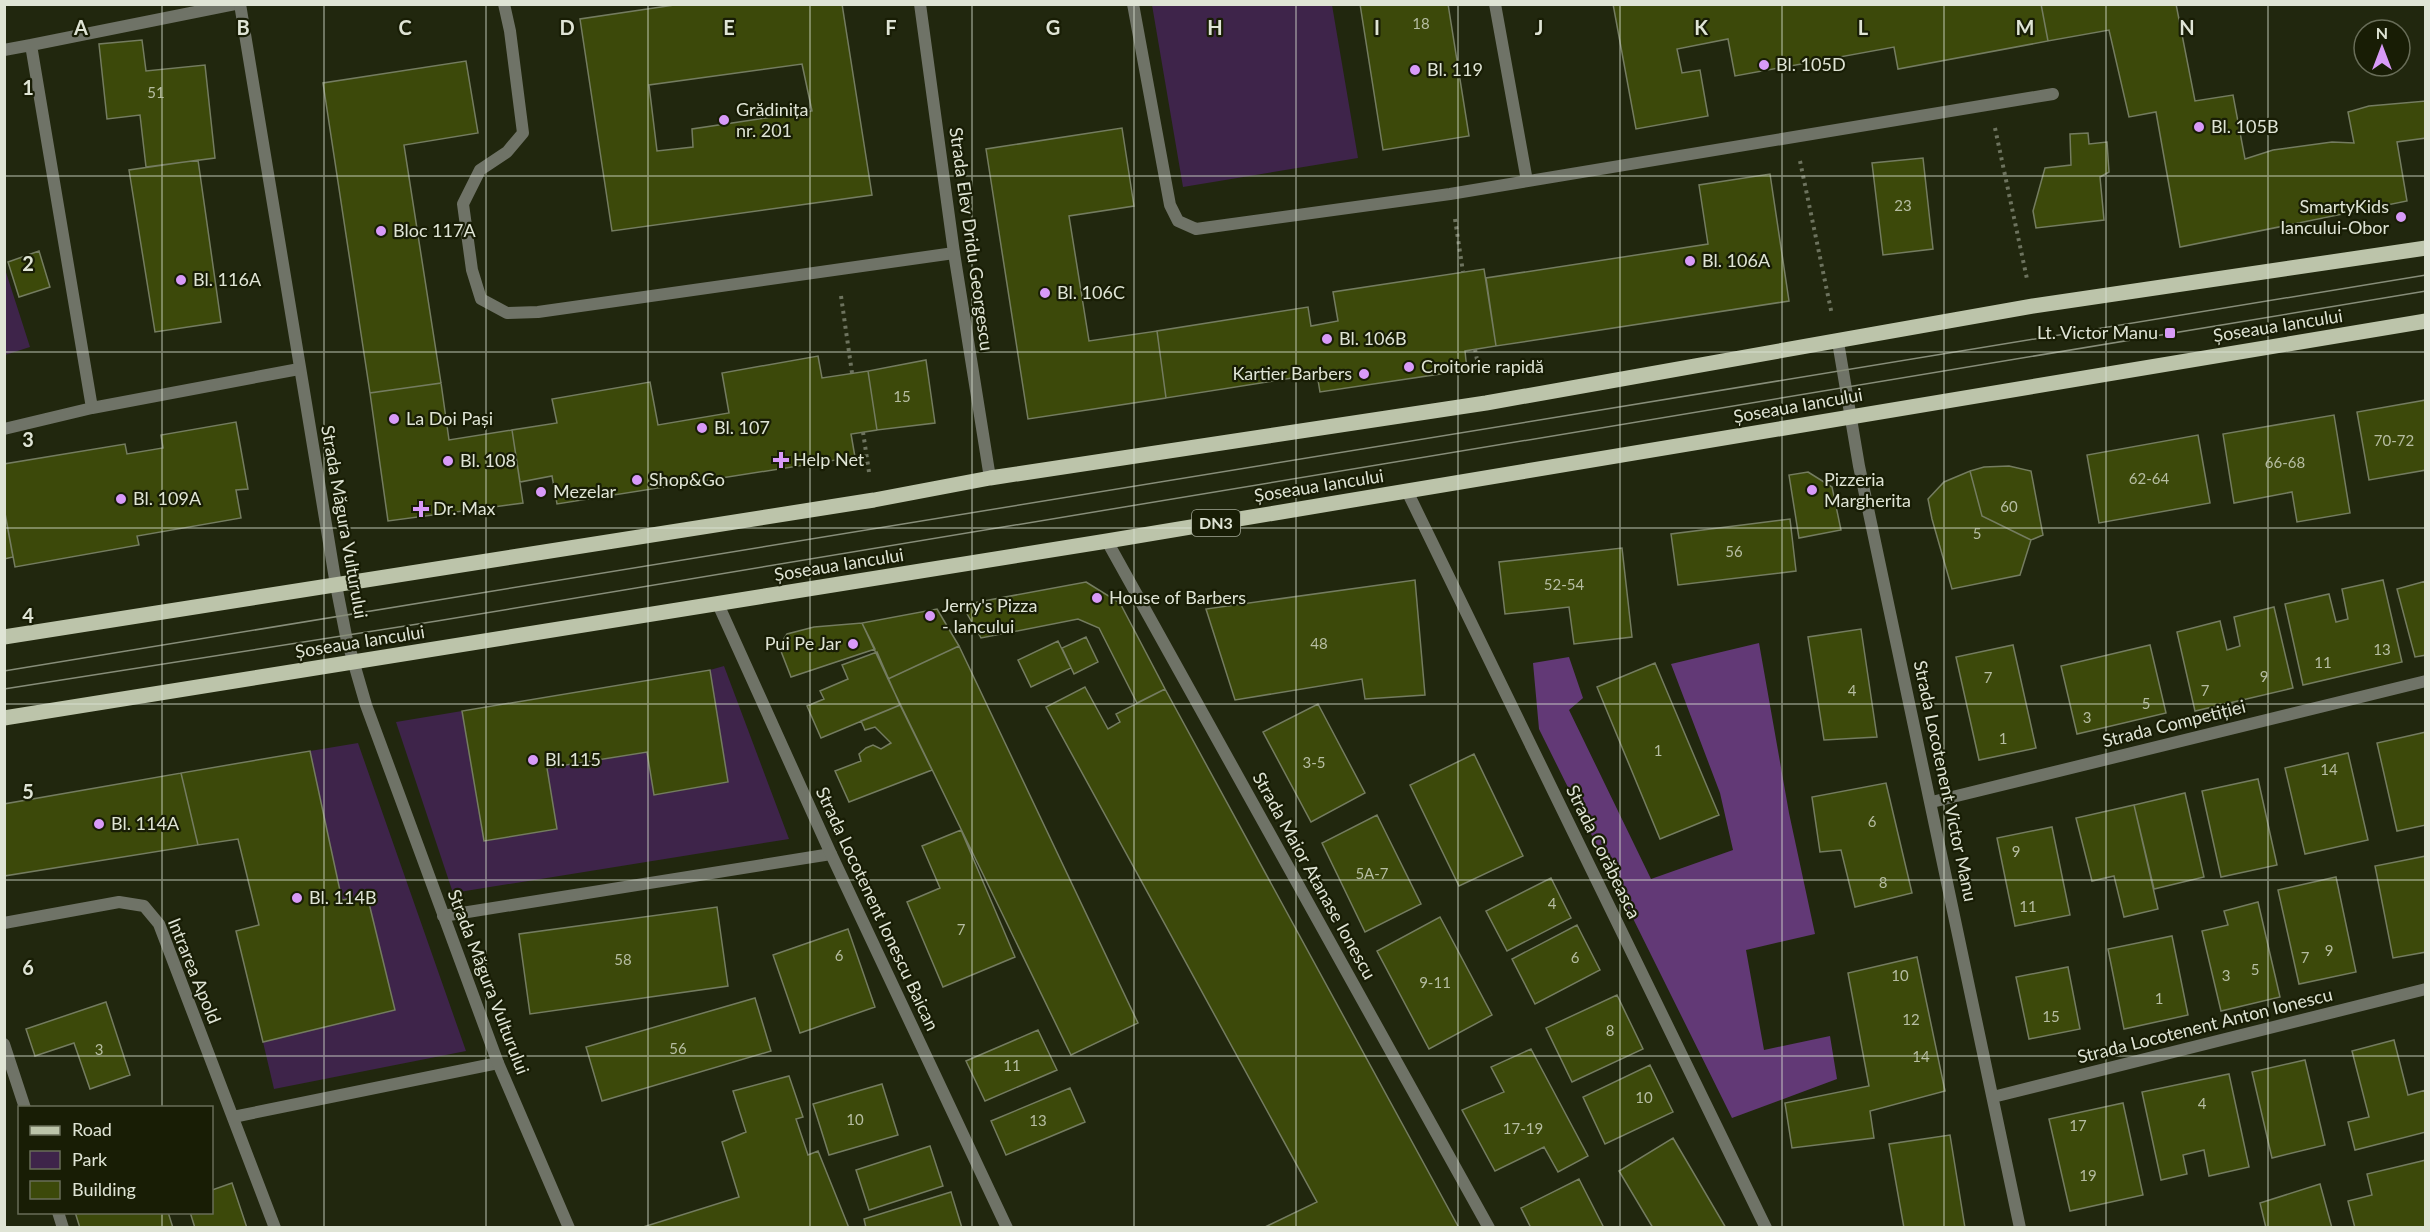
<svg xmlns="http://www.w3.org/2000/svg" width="2430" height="1232" font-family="Lato,sans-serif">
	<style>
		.green { fill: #3e244a }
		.forest { fill: #623976 }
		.building { fill: #3c490a; stroke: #747c60; stroke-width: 1.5; fill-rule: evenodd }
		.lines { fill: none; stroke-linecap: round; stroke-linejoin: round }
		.path { stroke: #6d735e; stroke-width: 4; stroke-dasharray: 3 4.5; stroke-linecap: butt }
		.service { stroke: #6f7367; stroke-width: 12 }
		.minor { stroke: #6f7367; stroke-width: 12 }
		.primary { stroke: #bcc4aa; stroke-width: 15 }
		.tram { stroke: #878d79; stroke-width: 1.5 }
		.grid { fill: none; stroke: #dfe4d5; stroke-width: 1.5; stroke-opacity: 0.55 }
		.poi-dot { fill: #d89af8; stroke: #181d05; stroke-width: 2 }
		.labels { text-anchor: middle; stroke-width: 4.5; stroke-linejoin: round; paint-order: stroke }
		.number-label { font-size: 15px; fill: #b6bda2 }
		.shield { fill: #181d05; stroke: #a3a897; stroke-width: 1.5 }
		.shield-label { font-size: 16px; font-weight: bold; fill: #dfe4d5 }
		.poi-label { font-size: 18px; fill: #dfe4d5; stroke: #181d05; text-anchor: start }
		.street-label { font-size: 18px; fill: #dfe4d5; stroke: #181d05 }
		.grid-label { font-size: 20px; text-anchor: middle; font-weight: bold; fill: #dfe4d5; stroke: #181d05; stroke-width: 4.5; stroke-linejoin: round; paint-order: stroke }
	</style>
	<rect width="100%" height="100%" fill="#21270e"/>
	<!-- green -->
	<path class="green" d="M1152,5H1332L1358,158L1183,187Z
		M4,266L30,347L5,355H4Z
		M724,666L789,839L453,893L396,722L462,711L484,841L557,829L547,768L647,752L654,795L728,782L710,670Z
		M358,743L466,1051L274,1089L263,1042L395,1010L367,895L342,900L310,751Z"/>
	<!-- forest -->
	<path class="forest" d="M1759,643L1789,813L1815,934L1746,950L1764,1050L1830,1036L1837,1079L1732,1118L1539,729L1533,663L1569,657L1583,698L1569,710L1651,879L1733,850L1720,793L1671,664Z"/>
	<!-- building -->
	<path class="building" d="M681,4H842L872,195L612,231L580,19ZM802,64L812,111L692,129L693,147L657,151L649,85Z
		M1360,4H1448L1469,136L1383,150Z
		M1613,4H2041L2048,41L1898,69L1894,47L1735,76L1728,39L1677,49L1682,73L1700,70L1708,116L1636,129Z
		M2041,4H2176L2195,101L2233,95L2245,159L2273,150L2332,142L2354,143L2348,112L2369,106L2426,101V138L2397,142L2407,201L2180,247L2156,112L2129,117L2109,30L2048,41Z
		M142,40L146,71L205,65L215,158L146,167L140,115L107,119L99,44Z
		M466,61L478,133L404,145L441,383L370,393L323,83Z
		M1122,128L1134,206L1069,216L1089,341L1157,331L1166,398L1028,419L986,149Z
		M2088,133L2089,144L2107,142L2109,172L2100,177L2104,220L2036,228L2033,211L2045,168L2071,165L2070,134Z
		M1923,158L1933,249L1883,255L1872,163Z
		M198,160L221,322L155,332L129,170Z
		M1770,174L1789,301L1496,346L1486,278L1708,244L1699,185Z
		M39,251L50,287L19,297L8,262Z
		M1484,269L1496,346L1465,351L1467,370L1320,392L1317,374L1166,398L1157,331L1308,307L1311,326L1338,321L1333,292Z
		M818,356L822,378L868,371L877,430L851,434L855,457L557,504L552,476L520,482L512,430L557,423L552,399L650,382L658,425L729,413L722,373Z
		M926,360L935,423L877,430L868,371Z
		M441,383L449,440L512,430L523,503L388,521L370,393Z
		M2426,400V470L2369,480L2357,412Z
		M2334,415L2350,513L2297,522L2292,492L2234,503L2223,434Z
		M236,422L248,489L236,490L241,518L137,536L139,545L15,567L4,508V464L125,444L127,454L163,448L161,435Z
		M2198,435L2210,503L2099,523L2087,455Z
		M2009,466L2031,471L2043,535L2031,540L1982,516L1970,471L1984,467Z
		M1970,471L1982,516L2031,540L2020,575L1952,589L1932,519L1928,499L1944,482Z
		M1808,472L1832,487L1841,530L1799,538L1789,475Z
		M4,508L13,557L4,559Z
		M1790,519L1796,571L1678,585L1671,534Z
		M1622,548L1632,637L1574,644L1569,607L1505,614L1499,562Z
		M1415,580L1425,695L1365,699L1362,679L1235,700L1206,609Z
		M2383,580L2402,662L2303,685L2285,604L2329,594L2336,622L2348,619L2342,589Z
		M2426,581V655L2415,657L2397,589Z
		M1086,582L1120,603L1165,689L1137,703L1099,628L1078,619L981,638L962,605Z
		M2274,607L2293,688L2195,711L2177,632L2220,621L2227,650L2240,646L2234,617Z
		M937,609L959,646L888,679L862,623Z
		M862,623L875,649L791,677L779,646L787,634L814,627Z
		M1861,629L1877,737L1824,740L1808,637Z
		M1086,637L1098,662L1074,674L1062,648Z
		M1058,641L1071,668L1031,687L1018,660Z
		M2013,645L2036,748L1979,760L1956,657Z
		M2150,645L2166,713L2077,734L2061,666Z
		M959,646L1138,1023L1071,1055L888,679Z
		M877,652L900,705L821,738L807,706L824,699L820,691L848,679L842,665Z
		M1655,663L1719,815L1660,839L1597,687Z
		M710,670L728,782L654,795L647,752L547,768L557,829L484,841L462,711Z
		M1085,687L1108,729L1120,722L1116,714L1165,689L1459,1228H1263L1317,1202L1046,707Z
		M1318,704L1365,793L1311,822L1263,732Z
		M900,705L932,770L849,802L835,771L861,761L859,754L866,748L873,745L881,749L891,743L875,727L865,730L861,721Z
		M2426,732V825L2397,831L2377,743Z
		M310,751L342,900L367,895L395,1010L263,1042L236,931L259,925L238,839L198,845L181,773Z
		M2348,753L2368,840L2305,854L2285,768Z
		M1474,754L1523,856L1459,886L1410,785Z
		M181,773L198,845L4,876V804Z
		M2258,779L2277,865L2221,877L2202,791Z
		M1886,783L1912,893L1855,907L1841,850L1820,852L1812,797Z
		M2185,793L2204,877L2154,889L2134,805Z
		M2134,805L2158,909L2124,917L2114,876L2092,881L2076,818Z
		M1377,815L1421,904L1365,932L1322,843Z
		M2052,827L2070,915L2015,926L1997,838Z
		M961,830L1015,957L943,987L907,902L940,888L922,846Z
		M2426,856V952L2393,958L2375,866Z
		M2336,877L2356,972L2299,984L2278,890Z
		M1551,878L1571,918L1507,951L1486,911Z
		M2258,902L2280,997L2221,1011L2202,931L2228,925L2224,911Z
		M717,907L728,986L530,1014L519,934Z
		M1440,917L1492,1015L1429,1049L1377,951Z
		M1577,925L1600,970L1535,1004L1512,959Z
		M848,929L875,1007L800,1033L773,955Z
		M2172,936L2188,1015L2124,1029L2108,949Z
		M1917,957L1945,1091L1870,1111L1874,1138L1792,1148L1785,1103L1869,1086L1848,973Z
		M2068,967L2080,1029L2029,1039L2016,977Z
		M1617,995L1643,1049L1572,1082L1546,1028Z
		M755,998L771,1051L602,1101L586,1047Z
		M106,1002L130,1075L90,1089L74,1043L35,1056L26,1029Z
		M1038,1030L1057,1070L985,1101L966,1061Z
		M2394,1040L2408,1095L2426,1090V1132L2355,1150L2348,1122L2369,1117L2352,1051Z
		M1531,1049L1588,1156L1558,1172L1544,1147L1495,1171L1462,1110L1504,1092L1491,1067Z
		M2305,1060L2325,1145L2272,1158L2252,1072Z
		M1650,1065L1673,1112L1605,1144L1583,1097Z
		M2229,1074L2249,1167L2209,1176L2204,1150L2183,1155L2187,1174L2161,1180L2142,1092Z
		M789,1076L803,1117L796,1119L808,1155L818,1151L849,1228H640L739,1197L722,1142L746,1132L733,1091Z
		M882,1084L898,1135L829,1155L813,1104Z
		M1070,1088L1085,1122L1006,1155L991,1121Z
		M2123,1103L2143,1195L2070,1211L2049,1119Z
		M1950,1135L1965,1228H1904L1889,1144Z
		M1673,1138L1726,1228H1653L1619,1171Z
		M930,1146L943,1186L869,1210L856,1170Z
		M2426,1160V1228H2355L2348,1201L2372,1195L2367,1174Z
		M1579,1179L1604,1228H1531L1521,1208Z
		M232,1183L247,1228H195L190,1212H212V1190Z
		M2320,1184L2332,1228H2266L2260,1203Z
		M951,1192L962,1228H866L864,1219Z
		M75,1212H168L173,1228H80Z"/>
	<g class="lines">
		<!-- path -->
		<path class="path" d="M1995,128L2027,279
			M1800,161L1832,315
			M1455,219L1463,272
			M841,296L852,373
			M1475,349L1480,376
			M863,432L869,472"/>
		<!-- service -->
		<path class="service" d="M504,4L510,31L523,133L507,152L480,170L463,204L472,270L481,299L507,313L538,312L954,253
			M1133,4L1170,205L1178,221L1196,229L1450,194L2053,94
			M1495,4L1527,181
			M31,45L235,4
			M4,50L31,45L92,408
			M4,429L92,408L299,369
			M443,916L831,854
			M4,923L119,902L144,906L159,924L275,1228
			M4,1044L25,1108
			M233,1117L498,1063
			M58,1212L63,1228"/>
		<!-- minor -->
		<path class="minor" d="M240,4L336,585L346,636L366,705L498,1063L569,1228
			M920,4L954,253L990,478
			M1838,342L1859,466L2020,1228
			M1407,491L1766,1228
			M1107,541L1489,1228
			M718,604L831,854L1007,1228
			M1932,802L2426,681
			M1993,1097L2426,989"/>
		<!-- primary -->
		<path class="primary" d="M4,637L874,500L990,478L1486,403L2033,306L2426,248
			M4,718L1107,541L2426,321"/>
		<!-- tram -->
		<path class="tram" d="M4,671L2426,275
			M4,689L437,621L2426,291"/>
	</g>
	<!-- grid -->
	<path class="grid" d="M162,4V1108M324,4V1228M486,4V1228M648,4V1228M810,4V1228M972,4V1228M1134,4V1228M1296,4V1228M1458,4V1228M1620,4V1228M1782,4V1228M1944,4V1228M2106,4V1228M2268,4V1228M4,176H2426M4,352H2426M4,528H2426M4,704H2426M4,880H2426M4,1056H2426M162,1212V1228"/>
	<!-- markers -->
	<g class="poi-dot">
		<circle cx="1764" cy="65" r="6"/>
		<circle cx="1415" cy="70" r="6"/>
		<circle cx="724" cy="120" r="6"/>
		<circle cx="2199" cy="127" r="6"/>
		<circle cx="2401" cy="217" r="6"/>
		<circle cx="381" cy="231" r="6"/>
		<circle cx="1690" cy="261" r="6"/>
		<circle cx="181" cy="280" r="6"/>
		<circle cx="1045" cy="293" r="6"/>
		<rect x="2164" y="327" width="12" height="12" rx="3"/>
		<circle cx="1327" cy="339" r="6"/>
		<circle cx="1409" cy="367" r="6"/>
		<circle cx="1364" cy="374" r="6"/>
		<circle cx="394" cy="419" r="6"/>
		<circle cx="702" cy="428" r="6"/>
		<path d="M778 451h6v6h6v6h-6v6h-6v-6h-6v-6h6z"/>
		<circle cx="448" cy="461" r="6"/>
		<circle cx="637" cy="480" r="6"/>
		<circle cx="1812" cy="490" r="6"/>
		<circle cx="541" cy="492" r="6"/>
		<circle cx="121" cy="499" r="6"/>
		<path d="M418 500h6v6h6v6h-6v6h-6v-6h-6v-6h6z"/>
		<circle cx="1097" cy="598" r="6"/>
		<circle cx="930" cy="616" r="6"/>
		<circle cx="853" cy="644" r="6"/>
		<circle cx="533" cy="760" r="6"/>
		<circle cx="99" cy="824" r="6"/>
		<circle cx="297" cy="898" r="6"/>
	</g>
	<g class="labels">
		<!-- number labels -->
		<g class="number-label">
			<text x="1421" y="29">18</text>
			<text x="156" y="98">51</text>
			<text x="1903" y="211">23</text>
			<text x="902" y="402">15</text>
			<text x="2394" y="446">70-72</text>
			<text x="2285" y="468">66-68</text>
			<text x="2149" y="484">62-64</text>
			<text x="2009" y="512">60</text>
			<text x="1977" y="539">5</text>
			<text x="1734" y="557">56</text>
			<text x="1564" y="590">52-54</text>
			<text x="1319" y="649">48</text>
			<text x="2382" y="655">13</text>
			<text x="2323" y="668">11</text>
			<text x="2264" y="682">9</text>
			<text x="1988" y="683">7</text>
			<text x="1852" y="696">4</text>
			<text x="2205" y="696">7</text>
			<text x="2146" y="709">5</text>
			<text x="2087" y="723">3</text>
			<text x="2003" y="744">1</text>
			<text x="1658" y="756">1</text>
			<text x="1314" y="768">3-5</text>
			<text x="2329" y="775">14</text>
			<text x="1872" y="827">6</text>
			<text x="2016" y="857">9</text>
			<text x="1372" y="879">5A-7</text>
			<text x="1883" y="888">8</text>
			<text x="1552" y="909">4</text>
			<text x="2028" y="912">11</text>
			<text x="961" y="935">7</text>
			<text x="2329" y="956">9</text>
			<text x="839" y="961">6</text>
			<text x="1575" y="963">6</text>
			<text x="2305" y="963">7</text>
			<text x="623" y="965">58</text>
			<text x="2255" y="975">5</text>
			<text x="1900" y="981">10</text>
			<text x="2226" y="981">3</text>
			<text x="1435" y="988">9-11</text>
			<text x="2159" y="1004">1</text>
			<text x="2051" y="1022">15</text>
			<text x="1911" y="1025">12</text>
			<text x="1610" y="1036">8</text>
			<text x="678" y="1054">56</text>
			<text x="99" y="1055">3</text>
			<text x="1921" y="1062">14</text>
			<text x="1012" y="1071">11</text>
			<text x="1644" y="1103">10</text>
			<text x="2202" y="1109">4</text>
			<text x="855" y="1125">10</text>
			<text x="1038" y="1126">13</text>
			<text x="2078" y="1131">17</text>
			<text x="1523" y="1134">17-19</text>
			<text x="2088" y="1181">19</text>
		</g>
		<!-- shield labels -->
		<rect class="shield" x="1192" y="510" width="48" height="26" rx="4.5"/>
		<g class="shield-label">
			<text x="1216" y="529">DN3</text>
		</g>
		<!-- poi labels -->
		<g class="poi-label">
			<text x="1776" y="71">Bl. 105D</text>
			<text x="1427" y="76">Bl. 119</text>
			<text x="736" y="116">Grădinița<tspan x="736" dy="21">nr. 201</tspan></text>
			<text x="2211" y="133">Bl. 105B</text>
			<text x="2389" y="213" text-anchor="end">SmartyKids<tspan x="2389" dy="21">Iancului-Obor</tspan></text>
			<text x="393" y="237">Bloc 117A</text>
			<text x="1702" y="267">Bl. 106A</text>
			<text x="193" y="286">Bl. 116A</text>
			<text x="1057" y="299">Bl. 106C</text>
			<text x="2158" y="339" text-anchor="end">Lt. Victor Manu</text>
			<text x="1339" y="345">Bl. 106B</text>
			<text x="1421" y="373">Croitorie rapidă</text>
			<text x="1352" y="380" text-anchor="end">Kartier Barbers</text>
			<text x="406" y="425">La Doi Pași</text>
			<text x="714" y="434">Bl. 107</text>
			<text x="793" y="466">Help Net</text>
			<text x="460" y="467">Bl. 108</text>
			<text x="649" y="486">Shop&amp;Go</text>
			<text x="1824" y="486">Pizzeria<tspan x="1824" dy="21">Margherita</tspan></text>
			<text x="553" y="498">Mezelar</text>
			<text x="133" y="505">Bl. 109A</text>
			<text x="433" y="515">Dr. Max</text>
			<text x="1109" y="604">House of Barbers</text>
			<text x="942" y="612">Jerry's Pizza<tspan x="942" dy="21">- Iancului</tspan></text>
			<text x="841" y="650" text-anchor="end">Pui Pe Jar</text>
			<text x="545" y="766">Bl. 115</text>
			<text x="111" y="830">Bl. 114A</text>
			<text x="309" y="904">Bl. 114B</text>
		</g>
		<!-- street labels -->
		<g class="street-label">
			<text transform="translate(971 239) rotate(82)" y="6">Strada Elev Dridu Georgescu</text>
			<text transform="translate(2278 326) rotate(-9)" y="6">Șoseaua Iancului</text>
			<text transform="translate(1798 406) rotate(-10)" y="6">Șoseaua Iancului</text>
			<text transform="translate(1319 486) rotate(-9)" y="6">Șoseaua Iancului</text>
			<text transform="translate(344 522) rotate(80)" y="6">Strada Măgura Vulturului</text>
			<text transform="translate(839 565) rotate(-9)" y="6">Șoseaua Iancului</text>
			<text transform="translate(360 642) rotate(-9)" y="6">Șoseaua Iancului</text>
			<text transform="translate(2174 724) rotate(-14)" y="6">Strada Competiției</text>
			<text transform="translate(1945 781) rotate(78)" y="6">Strada Locotenent Victor Manu</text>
			<text transform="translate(1603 852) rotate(64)" y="6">Strada Corăbeasca</text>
			<text transform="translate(1314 876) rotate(61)" y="6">Strada Maior Atanase Ionescu</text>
			<text transform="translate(877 909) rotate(65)" y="6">Strada Locotenent Ionescu Baican</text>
			<text transform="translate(194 971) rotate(68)" y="6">Intrarea Apold</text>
			<text transform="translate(488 982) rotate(69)" y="6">Strada Măgura Vulturului</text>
			<text transform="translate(2205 1026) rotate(-14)" y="6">Strada Locotenent Anton Ionescu</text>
		</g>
	</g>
	<g class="grid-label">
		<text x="81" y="35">A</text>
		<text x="243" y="35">B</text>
		<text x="405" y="35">C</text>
		<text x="567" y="35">D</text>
		<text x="729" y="35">E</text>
		<text x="891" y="35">F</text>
		<text x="1053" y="35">G</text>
		<text x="1215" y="35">H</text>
		<text x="1377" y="35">I</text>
		<text x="1539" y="35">J</text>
		<text x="1701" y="35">K</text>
		<text x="1863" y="35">L</text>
		<text x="2025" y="35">M</text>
		<text x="2187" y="35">N</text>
		<text x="28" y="95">1</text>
		<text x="28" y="271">2</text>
		<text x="28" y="447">3</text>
		<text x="28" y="623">4</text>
		<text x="28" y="799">5</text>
		<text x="28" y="975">6</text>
	</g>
	<!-- border -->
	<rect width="2430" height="1232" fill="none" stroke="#dfe4d5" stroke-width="12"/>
	<!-- legend -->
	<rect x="18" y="1106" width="195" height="108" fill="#181d05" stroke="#686d58" stroke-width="1.5"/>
	<rect x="30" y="1126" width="30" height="9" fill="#bcc4aa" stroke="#686d58" stroke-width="1.5"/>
	<text x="72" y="1136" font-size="18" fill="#dfe4d5">Road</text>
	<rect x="30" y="1151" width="30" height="18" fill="#3e244a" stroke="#686d58" stroke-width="1.5"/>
	<text x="72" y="1166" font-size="18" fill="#dfe4d5">Park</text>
	<rect x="30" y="1181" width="30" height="18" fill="#3c490a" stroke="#686d58" stroke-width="1.5"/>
	<text x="72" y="1196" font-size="18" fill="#dfe4d5">Building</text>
	<!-- north arrow -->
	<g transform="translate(2382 48)"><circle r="28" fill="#181d05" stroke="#686d58" stroke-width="1.5"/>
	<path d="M0-4.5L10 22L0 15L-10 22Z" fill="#d89af8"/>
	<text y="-9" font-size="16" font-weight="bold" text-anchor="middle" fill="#dfe4d5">N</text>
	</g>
</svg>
